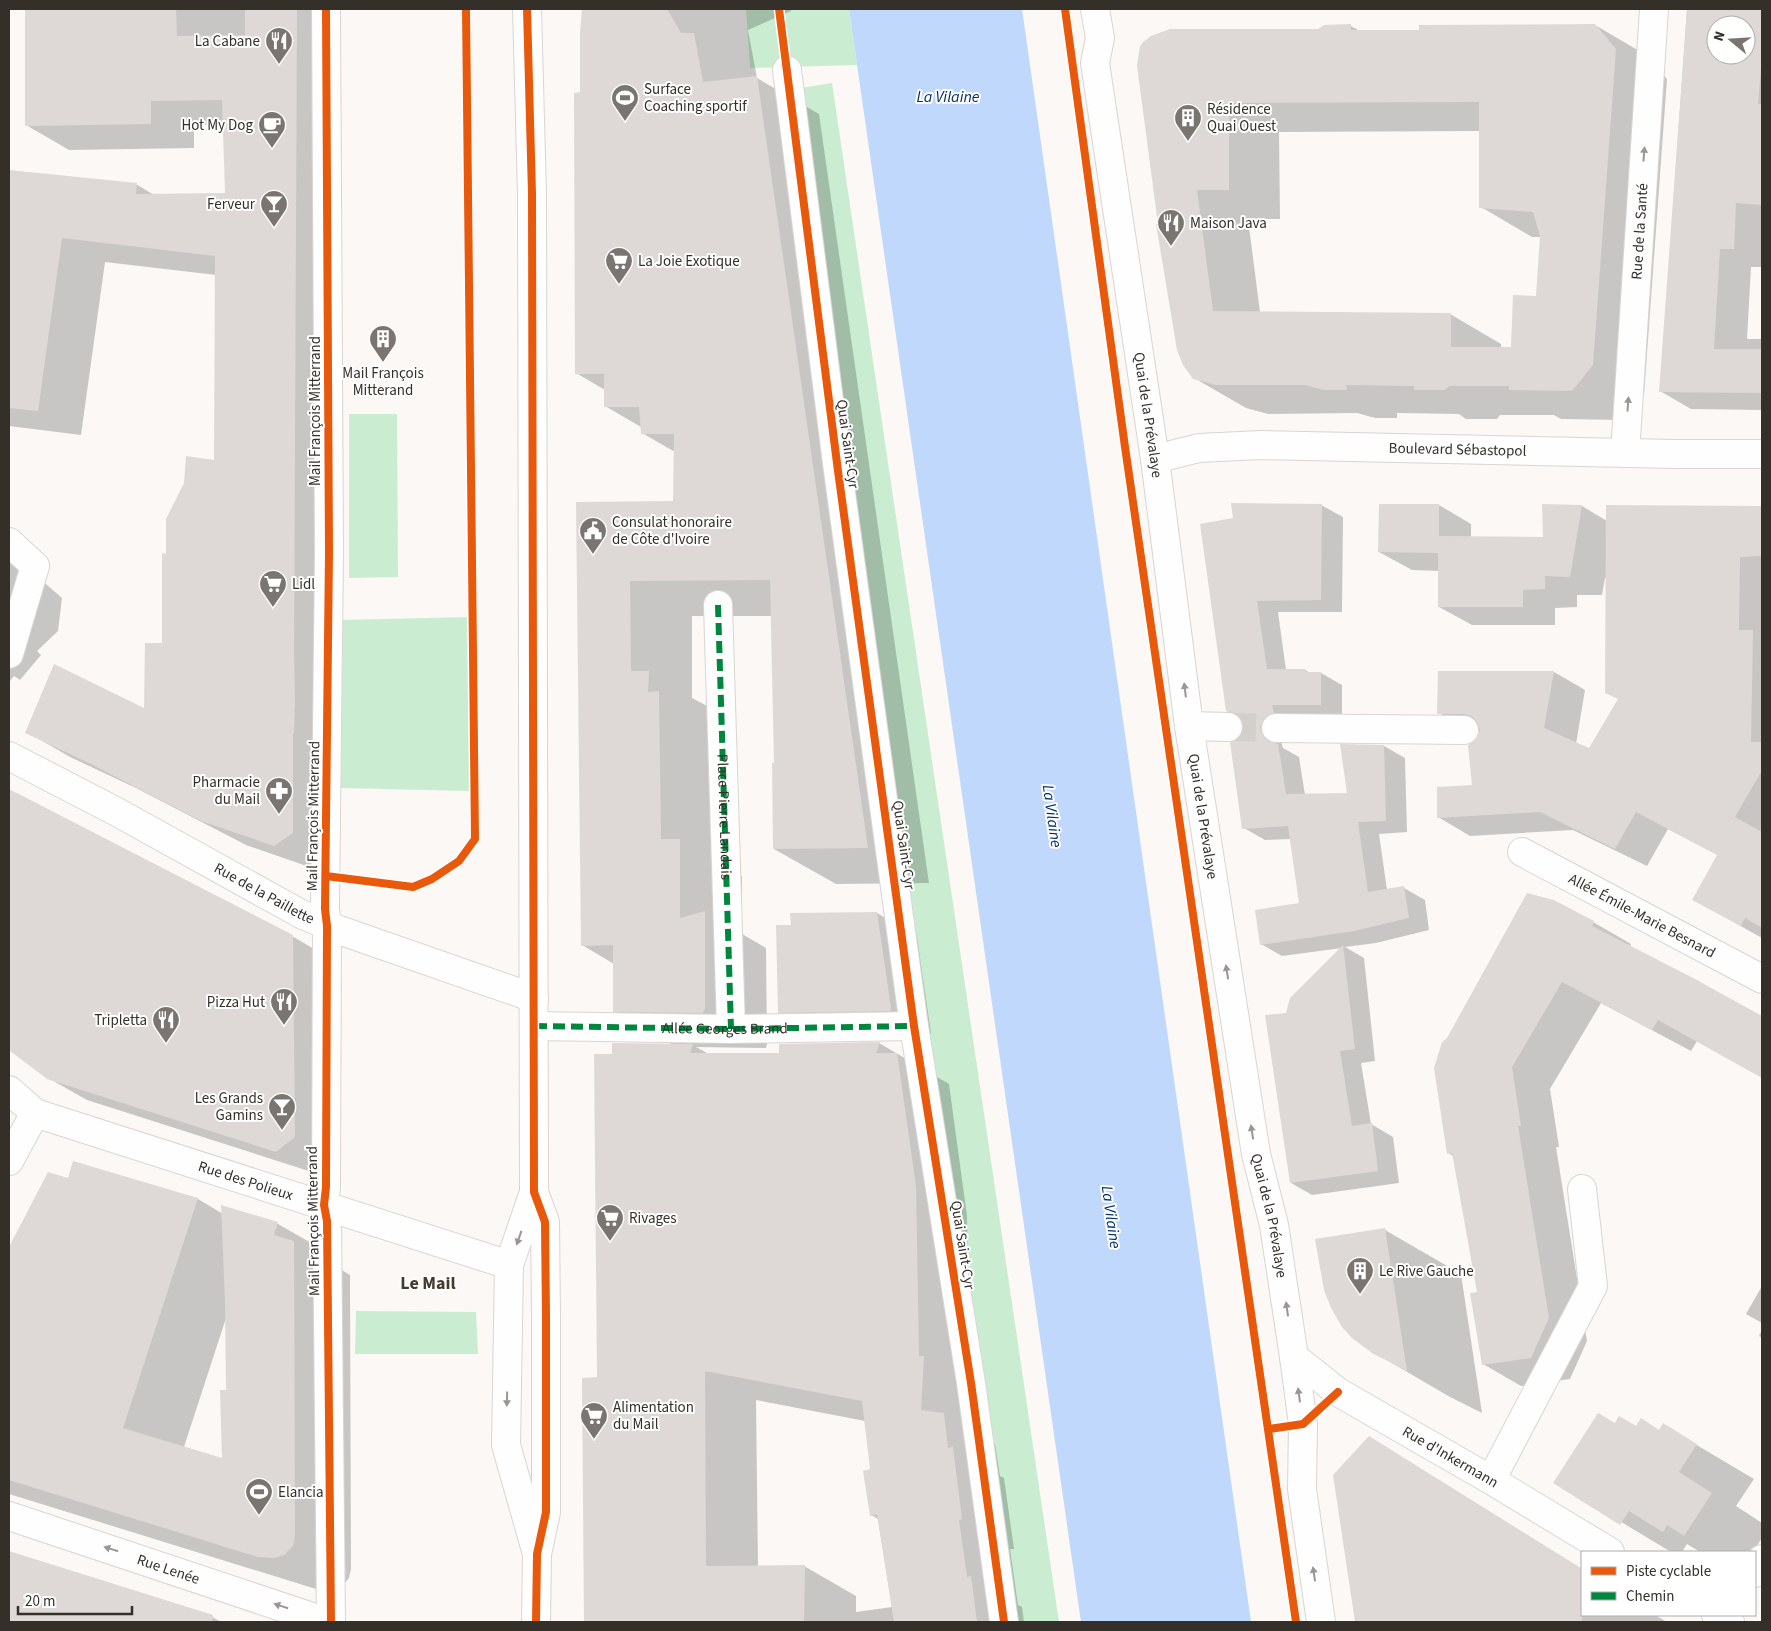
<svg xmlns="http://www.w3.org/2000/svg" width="1771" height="1631" font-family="'Source Sans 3',sans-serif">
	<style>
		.green { fill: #caedd2 }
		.water { fill: #c0d8fb }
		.shadow { fill: #0003; fill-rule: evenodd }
		.building { fill: #ded9d6; fill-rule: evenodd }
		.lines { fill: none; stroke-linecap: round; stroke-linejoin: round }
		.minor-tunnel { stroke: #d3d0cc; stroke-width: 28; stroke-dasharray: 28 14; stroke-linecap: butt }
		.minor-casing { stroke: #dad5d1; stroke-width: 30 }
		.major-casing { stroke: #dad5d1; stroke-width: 30 }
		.minor { stroke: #fefefe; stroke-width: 28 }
		.major { stroke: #fefefe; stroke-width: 28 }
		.quiet { stroke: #00873e; stroke-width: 6; stroke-dasharray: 12 6; stroke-linecap: butt }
		.cycleway-casing { stroke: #fff; stroke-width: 11 }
		.cycleway { stroke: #e8590c; stroke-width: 8 }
		.oneway { fill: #9a9694 }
		.labels { text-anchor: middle; stroke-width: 4; stroke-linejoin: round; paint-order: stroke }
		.poi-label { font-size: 15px; fill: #352f29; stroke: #fff; text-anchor: start }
		.street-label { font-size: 15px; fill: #352f29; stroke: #fff }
		.water-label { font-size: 16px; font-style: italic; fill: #013065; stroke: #fff }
		.quarter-label { font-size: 18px; font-weight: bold; fill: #45392d; stroke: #fff }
	</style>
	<rect width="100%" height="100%" fill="#fbf8f5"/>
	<!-- green -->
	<path class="green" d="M746,9H849L857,65L750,68Z
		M832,83L1059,1622H996L795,89Z
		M397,414L398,577L349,578V414Z
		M470,617L469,791L341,788L343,620Z
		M356,1311L476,1312L478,1354H355Z"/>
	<!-- water -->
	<path class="water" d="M849,9H1022L1251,1622H1081Z"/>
	<!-- shadow -->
	<path class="shadow" d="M26,9H340L318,870L246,845L136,788L70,757L27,732L145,710L163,644L167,555L215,461L216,275L105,262L81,435L9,426V171L136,184L154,195L226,194L224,125H194V148L69,150L26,125Z
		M583,9H791V11L748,30L757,78L819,114L929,883L836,884L774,849L775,764L772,616H692V698L711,708L723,865L742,876V934L766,948L767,1044L766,1048L696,1047L709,1054H780L879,1043L949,1084L967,1216L970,1385L973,1432L995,1444L1000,1476L1004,1478L1014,1549H1010L1018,1605L1022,1607L1024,1622H585L584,1379H598L613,1055L673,1045L614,1011V964L582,945L577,504L674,502L675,452L642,433L641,427L605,406V390L576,373L581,33ZM756,1400L865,1421L872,1470L871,1515L878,1519L892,1607L856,1612V1596L804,1566H758Z
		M1687,9H1762V146H1750L1762,152V267H1751L1747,339H1762V410L1691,409L1660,391ZM1716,25H1746V55H1716Z
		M1595,25L1646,55L1667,79L1644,395L1623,420L1561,419L1554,415H1500L1497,419H1466L1459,414L1397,413V418H1375L1357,413L1268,414L1246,408L1194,378L1138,66L1318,30L1351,26L1360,31H1421ZM1480,131L1481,207L1532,237H1541L1537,297L1512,348H1501V344L1450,314L1260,312L1248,219H1280L1279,132Z
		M1321,505L1343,517L1342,612H1278L1286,670H1305L1310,673H1321L1342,685V717L1281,741L1283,748L1299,757L1305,795L1348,794L1384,746L1405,758L1407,832L1379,834L1387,890L1404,888L1425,900L1429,930L1376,943L1345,947L1364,958L1375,1061L1361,1063L1371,1124L1393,1137L1399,1183L1312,1195L1291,1183L1287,1014L1342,948L1282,956L1261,944L1301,904L1291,839L1265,840L1244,828L1242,736L1245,727L1243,720L1227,711L1202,525Z
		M1439,505L1471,524V537L1544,538V506H1582L1607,521V507L1762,508V938L1694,900L1718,855L1668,829L1647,866L1573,830L1470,836L1438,817L1474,786L1480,732H1470L1439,713L1554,672L1585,690L1576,744L1589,750L1619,700L1607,578H1605L1602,595H1577V607L1555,608V625H1472L1439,607V571L1412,570L1379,552Z
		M9,552L62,598L58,631L37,651L41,655L20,680L14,676L9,682Z
		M9,790L292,936L331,959L315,1173L87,1100L48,1078L9,1049Z
		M877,913L917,937L931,1033L820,1035L779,1012L792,927Z
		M1593,922L1631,944L1630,947L1695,980L1762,1017V1077L1697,1041L1691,1051L1601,1003L1550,1089L1559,1147H1556L1587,1341L1570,1379L1521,1386L1483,1364L1478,1293L1454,1157L1449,1153Z
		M74,1162L198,1199L223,1214L222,1207L278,1224L334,1256L332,1264L350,1275L351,1569L349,1578L344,1584L327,1591L316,1589L9,1494V1249L49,1173L69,1179ZM226,1318L227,1391L223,1459L184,1447Z
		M1385,1230L1461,1274L1482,1413L1450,1397L1373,1352Z
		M1762,1286V1323L1746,1314Z
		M1762,1330V1338L1759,1336Z
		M1641,1420L1660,1431L1663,1425L1754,1479L1736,1506L1762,1523V1538L1753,1552H1700L1687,1544L1682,1552H1671L1555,1482L1616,1425L1637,1427Z
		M1369,1437L1582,1569V1615H1655L1667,1622H1465L1447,1608L1450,1622H1356L1335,1475Z
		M9,1553L209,1615L221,1622H9Z"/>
	<!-- building -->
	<path class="building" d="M25,9H176L177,36L245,35V9H297L294,655L295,700L294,733H293V833L274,846L201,821L91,764L25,733L54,664L144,708L145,643H162V553L166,554V519L184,483L186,456L214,460L215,256L62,238L38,411L9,408V170L137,183L136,194L225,193L222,100L151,101V124L25,126Z
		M582,9H667L681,33H694L703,82L757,76L868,848L773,849L772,763H774L770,580L630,581L631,671H649L648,692L659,691L661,839H680V918L705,911V1008L703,1013L613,1012V945L581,946L576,502L673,501L674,434H641L639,407H604V374H575L574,93L580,92V33Z
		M1687,9H1762V57L1758,104H1762V205L1736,203L1734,249H1720L1714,349H1762V393L1659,392ZM1716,25H1746V55H1716Z
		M1351,24V30H1419V25L1595,24L1616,49L1593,365L1572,391L1509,390V386H1449L1445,390H1414V386L1346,385L1347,390H1323L1305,385H1216L1193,379L1183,365L1177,350L1156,224H1158L1137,66L1140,46L1143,42L1151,36L1170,29H1318L1324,25ZM1479,102V208L1533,212L1540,236L1536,296L1513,295L1511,347H1451V313L1213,311L1197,190H1229V103Z
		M1231,503L1322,504L1321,600L1257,601L1267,669H1305L1306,672H1321V705H1272L1274,713L1268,715L1263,720L1260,728L1263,736L1268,741L1278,744L1286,794L1347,793L1340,744L1384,745L1386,821L1358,822L1368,892L1404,886L1409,918L1354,931L1260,945L1255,910L1299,903L1288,826L1242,829L1230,742L1236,740L1241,736L1244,727L1241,719L1237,714L1226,711L1200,524L1233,518Z
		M1379,504H1439V536L1543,537L1542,504L1582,505L1570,577L1545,576V589L1523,590V607H1438V552V553L1378,552Z
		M1606,505L1762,506V556L1740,557L1739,630H1753L1751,742H1761V772L1735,817L1762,832V928L1745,918L1741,926L1692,900L1717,855L1636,812L1615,849L1540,812L1437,818V787L1472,785L1468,745L1477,738L1480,730L1477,722L1472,716L1464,714H1437L1438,671H1554L1544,728L1589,748L1618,699L1605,693Z
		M9,789L293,935L295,1137L276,1152L47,1079L9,1050Z
		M1527,893L1554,900L1594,921L1592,926L1695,979L1762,1016V1078L1658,1020L1652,1030L1562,982L1512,1067L1521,1126H1518L1549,1318L1531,1358L1482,1365L1470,1293L1477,1292L1452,1153L1447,1154L1434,1068L1442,1042L1447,1038Z
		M877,912L891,1008L890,1011L778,1013L776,925H791L790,913Z
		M1343,945L1355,1049L1340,1051L1352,1126L1372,1123L1378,1171L1290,1183L1265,1015L1286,1013L1290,998Z
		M880,1042L876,1053H897L916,1186L919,1356H924L921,1410L944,1413L948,1448L953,1447L962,1519L959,1520L967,1577L971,1576L977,1622H894L877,1514L870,1516L863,1471L870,1469L862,1401L705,1371L706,1566L805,1565L804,1622H584L582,1378L597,1377L594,1054H612V1043L693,1044L690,1053H779V1044Z
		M73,1161L198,1198L123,1428L222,1458L220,1390H226L225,1302L221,1205L278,1222L274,1235L294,1241L295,1536L293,1546L284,1555L274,1558L258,1557L9,1480V1247L48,1172L68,1178Z
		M1385,1228L1407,1371L1372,1353L1352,1338L1342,1327L1331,1308L1324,1290L1315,1239Z
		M1598,1413L1615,1423L1619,1416L1636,1426L1641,1418L1659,1430L1663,1423L1697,1444L1679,1472L1712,1493L1684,1536L1667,1525L1663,1532L1629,1511L1620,1525L1553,1483Z
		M1369,1436L1582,1569V1622H1355L1333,1475Z
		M9,1551L213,1615L212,1622H9Z"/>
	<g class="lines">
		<!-- minor-tunnel -->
		<path class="minor-tunnel" d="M1228,727L1276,728"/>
		<defs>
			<g id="minor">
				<path d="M326,9L329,552L325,909L327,926L326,1187L324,1205L327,1221L331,1622"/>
				<path d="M787,70L838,471L914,1026L971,1383L1004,1622"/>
				<path id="s1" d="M1625,453L1654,9"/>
				<path id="s2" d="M1155,459L1199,448L1261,445L1675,454H1762"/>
				<path d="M9,542L35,566L9,654"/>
				<path id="s3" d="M718,605L731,1029"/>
				<path d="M1189,726L1228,727"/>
				<path d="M1276,728L1464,730"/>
				<path id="s4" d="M9,756L117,812L301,914L339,930L534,998"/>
				<path id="s5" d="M1522,852L1762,979"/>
				<path id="s6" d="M535,1026L731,1029L914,1026"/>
				<path id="s7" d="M9,1090L35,1113L509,1265"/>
				<path d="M9,1161L35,1113"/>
				<path id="s8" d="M1294,1357L1338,1392L1491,1480L1610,1552"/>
				<path d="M1491,1480L1593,1286L1582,1189"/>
				<path id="s9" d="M9,1516L327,1622"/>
				<path d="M1755,1573L1762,1559"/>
				<path d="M1716,1615L1730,1622"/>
			</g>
			<g id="major">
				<path d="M527,9L532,194L534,1192L509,1265L506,1445L537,1554"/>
				<path id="s10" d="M1095,9L1100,38L1095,63L1155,459L1189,726L1256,1154L1274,1225L1294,1357L1303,1424L1302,1489L1321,1622"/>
				<path d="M534,1192L545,1222L546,1317V1512L537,1554L536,1622"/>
			</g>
		</defs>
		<!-- minor casing -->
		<use href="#minor" class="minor-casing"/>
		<!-- major casing -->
		<use href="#major" class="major-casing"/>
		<!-- minor -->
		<use href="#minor" class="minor"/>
		<!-- major -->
		<use href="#major" class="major"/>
		<!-- quiet -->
		<path class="quiet" d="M718,605L731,1029
			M535,1026L731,1029L914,1026"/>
		<defs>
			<path id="cycleway" d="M326,9L329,552L325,909L327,926L326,1187L324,1205L327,1221L331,1622
				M527,9L532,194L534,1192L545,1222L546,1317V1512L537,1554L536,1622
				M779,9L838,471L914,1026L971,1383L1004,1622
				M1065,9L1125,447L1296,1622
				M326,876L413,887L432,879L459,861L475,839L466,9
				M1269,1429L1303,1424L1338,1392"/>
		</defs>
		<!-- cycleway casing -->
		<use href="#cycleway" class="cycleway-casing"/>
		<!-- cycleway -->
		<use href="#cycleway" class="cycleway"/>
	</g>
	<!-- one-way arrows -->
	<defs><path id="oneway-solid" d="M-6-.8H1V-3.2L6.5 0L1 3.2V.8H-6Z" transform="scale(1.25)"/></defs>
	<g class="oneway">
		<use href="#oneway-solid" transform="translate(1644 154) rotate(-86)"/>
		<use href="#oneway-solid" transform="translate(1628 404) rotate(-86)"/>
		<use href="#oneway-solid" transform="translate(1185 690) rotate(-97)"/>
		<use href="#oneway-solid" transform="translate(1227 972) rotate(-99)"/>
		<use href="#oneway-solid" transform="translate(1252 1132) rotate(-99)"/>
		<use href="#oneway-solid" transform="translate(519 1238) rotate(109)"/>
		<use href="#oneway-solid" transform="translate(1287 1309) rotate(-98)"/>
		<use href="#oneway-solid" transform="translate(1299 1395) rotate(-98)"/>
		<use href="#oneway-solid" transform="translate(507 1399) rotate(91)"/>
		<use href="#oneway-solid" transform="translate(111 1549) rotate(-162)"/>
		<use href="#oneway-solid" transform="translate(1314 1574) rotate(-98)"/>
		<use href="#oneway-solid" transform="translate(281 1606) rotate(-162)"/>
	</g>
	<!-- icons -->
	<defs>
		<symbol id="restaurant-pin" viewBox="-11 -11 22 30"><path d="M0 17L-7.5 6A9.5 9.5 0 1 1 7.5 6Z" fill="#7a7570" stroke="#fff"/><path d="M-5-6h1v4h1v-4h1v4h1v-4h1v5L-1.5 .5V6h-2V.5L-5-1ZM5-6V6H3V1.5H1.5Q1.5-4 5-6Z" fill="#fff"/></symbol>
		<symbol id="stadium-pin" viewBox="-11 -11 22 30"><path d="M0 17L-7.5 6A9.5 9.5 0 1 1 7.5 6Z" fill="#7a7570" stroke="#fff"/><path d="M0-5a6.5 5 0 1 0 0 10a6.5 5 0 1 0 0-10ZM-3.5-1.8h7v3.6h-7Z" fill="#fff"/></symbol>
		<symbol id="building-pin" viewBox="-11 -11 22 30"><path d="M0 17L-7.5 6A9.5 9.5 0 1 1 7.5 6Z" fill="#7a7570" stroke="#fff"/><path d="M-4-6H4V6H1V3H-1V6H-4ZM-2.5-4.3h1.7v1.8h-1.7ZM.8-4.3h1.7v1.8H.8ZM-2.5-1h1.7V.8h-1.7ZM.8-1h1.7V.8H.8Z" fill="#fff"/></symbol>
		<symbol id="cafe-pin" viewBox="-11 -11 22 30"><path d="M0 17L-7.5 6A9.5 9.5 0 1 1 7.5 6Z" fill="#7a7570" stroke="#fff"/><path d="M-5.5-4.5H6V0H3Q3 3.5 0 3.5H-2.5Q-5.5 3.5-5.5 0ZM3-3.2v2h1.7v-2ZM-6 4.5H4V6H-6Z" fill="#fff"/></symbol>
		<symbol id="bar-pin" viewBox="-11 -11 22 30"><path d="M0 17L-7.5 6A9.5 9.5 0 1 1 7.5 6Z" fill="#7a7570" stroke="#fff"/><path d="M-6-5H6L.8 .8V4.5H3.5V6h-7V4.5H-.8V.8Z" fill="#fff"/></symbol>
		<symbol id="supermarket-pin" viewBox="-11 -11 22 30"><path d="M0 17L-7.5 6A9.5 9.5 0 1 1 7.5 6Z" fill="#7a7570" stroke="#fff"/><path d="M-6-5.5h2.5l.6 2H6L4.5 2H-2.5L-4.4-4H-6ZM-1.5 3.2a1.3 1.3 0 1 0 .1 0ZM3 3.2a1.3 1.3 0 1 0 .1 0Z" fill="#fff"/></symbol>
		<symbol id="civic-pin" viewBox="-11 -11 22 30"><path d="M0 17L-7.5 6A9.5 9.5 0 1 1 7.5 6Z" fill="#7a7570" stroke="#fff"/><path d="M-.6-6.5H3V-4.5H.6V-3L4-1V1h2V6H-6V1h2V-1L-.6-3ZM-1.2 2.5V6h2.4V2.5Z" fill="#fff"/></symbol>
		<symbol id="pharmacy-pin" viewBox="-11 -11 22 30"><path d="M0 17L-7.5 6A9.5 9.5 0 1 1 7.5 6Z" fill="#7a7570" stroke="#fff"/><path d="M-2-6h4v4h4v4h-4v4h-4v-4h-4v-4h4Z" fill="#fff"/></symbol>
	</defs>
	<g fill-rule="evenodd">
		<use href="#restaurant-pin" x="263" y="25" width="32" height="43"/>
		<use href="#stadium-pin" x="609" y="82" width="32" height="43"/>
		<use href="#building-pin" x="1172" y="102" width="32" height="43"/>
		<use href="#cafe-pin" x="256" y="109" width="32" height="43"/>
		<use href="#bar-pin" x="258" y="188" width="32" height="43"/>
		<use href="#restaurant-pin" x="1155" y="207" width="32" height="43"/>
		<use href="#supermarket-pin" x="603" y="245" width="32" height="43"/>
		<use href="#building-pin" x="367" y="323" width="32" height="43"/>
		<use href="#civic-pin" x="577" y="515" width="32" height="43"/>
		<use href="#supermarket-pin" x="257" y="568" width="32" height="43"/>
		<use href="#pharmacy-pin" x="263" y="775" width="32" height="43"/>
		<use href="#restaurant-pin" x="268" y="986" width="32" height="43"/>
		<use href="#restaurant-pin" x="150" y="1004" width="32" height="43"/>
		<use href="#bar-pin" x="266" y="1091" width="32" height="43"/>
		<use href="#supermarket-pin" x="594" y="1202" width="32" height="43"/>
		<use href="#building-pin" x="1344" y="1255" width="32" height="43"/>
		<use href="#supermarket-pin" x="578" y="1400" width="32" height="43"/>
		<use href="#stadium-pin" x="243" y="1476" width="32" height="43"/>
	</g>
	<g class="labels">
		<!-- poi labels -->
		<g class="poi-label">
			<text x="260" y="46" text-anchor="end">La Cabane</text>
			<text x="644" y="94">Surface<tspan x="644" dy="17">Coaching sportif</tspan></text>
			<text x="1207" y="114">Résidence<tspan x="1207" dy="17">Quai Ouest</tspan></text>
			<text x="253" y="130" text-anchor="end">Hot My Dog</text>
			<text x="255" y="209" text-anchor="end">Ferveur</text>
			<text x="1190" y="228">Maison Java</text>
			<text x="638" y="266">La Joie Exotique</text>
			<text x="383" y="378" text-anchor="middle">Mail François<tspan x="383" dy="17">Mitterand</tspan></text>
			<text x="612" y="527">Consulat honoraire<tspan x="612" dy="17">de Côte d'Ivoire</tspan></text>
			<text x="292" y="589">Lidl</text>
			<text x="260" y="787" text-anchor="end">Pharmacie<tspan x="260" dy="17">du Mail</tspan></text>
			<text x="265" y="1007" text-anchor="end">Pizza Hut</text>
			<text x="147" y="1025" text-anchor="end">Tripletta</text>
			<text x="263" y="1103" text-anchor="end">Les Grands<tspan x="263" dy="17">Gamins</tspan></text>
			<text x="629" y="1223">Rivages</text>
			<text x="1379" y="1276">Le Rive Gauche</text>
			<text x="613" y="1412">Alimentation<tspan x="613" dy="17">du Mail</tspan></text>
			<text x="278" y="1497">Elancia</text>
		</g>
		<!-- street labels -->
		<g class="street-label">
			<text dy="5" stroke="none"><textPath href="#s1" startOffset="222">Rue de la Santé</textPath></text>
			<text transform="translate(315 411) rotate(-90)" y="5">Mail François Mitterrand</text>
			<text dy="5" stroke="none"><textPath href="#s10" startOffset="411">Quai de la Prévalaye</textPath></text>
			<text transform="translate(848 444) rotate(82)" y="5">Quai Saint-Cyr</text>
			<text dy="5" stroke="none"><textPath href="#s2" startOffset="304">Boulevard Sébastopol</textPath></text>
			<text transform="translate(313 816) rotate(-89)" y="5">Mail François Mitterrand</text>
			<text dy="5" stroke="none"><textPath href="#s10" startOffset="816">Quai de la Prévalaye</textPath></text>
			<text dy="5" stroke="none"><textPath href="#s3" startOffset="212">Place Pierre Landais</textPath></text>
			<text transform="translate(904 845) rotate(82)" y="5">Quai Saint-Cyr</text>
			<text dy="5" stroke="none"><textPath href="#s4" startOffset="290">Rue de la Paillette</textPath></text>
			<text dy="5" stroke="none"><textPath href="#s5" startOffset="136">Allée Émile-Marie Besnard</textPath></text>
			<text dy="5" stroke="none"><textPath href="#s6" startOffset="190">Allée Georges Brand</textPath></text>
			<text dy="5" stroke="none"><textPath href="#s7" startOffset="256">Rue des Polieux</textPath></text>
			<text dy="5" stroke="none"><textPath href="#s10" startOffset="1221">Quai de la Prévalaye</textPath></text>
			<text transform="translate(313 1221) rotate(-91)" y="5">Mail François Mitterrand</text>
			<text transform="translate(963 1245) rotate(81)" y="5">Quai Saint-Cyr</text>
			<text dy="5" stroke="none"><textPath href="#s8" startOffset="186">Rue d'Inkermann</textPath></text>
			<text dy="5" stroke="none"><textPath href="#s9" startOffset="168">Rue Lenée</textPath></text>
		</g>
		<!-- water labels -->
		<g class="water-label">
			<text x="948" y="102">La Vilaine</text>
			<text transform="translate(1053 816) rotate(82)" y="6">La Vilaine</text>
			<text transform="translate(1112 1217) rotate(82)" y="6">La Vilaine</text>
		</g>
		<!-- quarter labels -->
		<g class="quarter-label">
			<text x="428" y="1289">Le Mail</text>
		</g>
	</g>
	<!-- border -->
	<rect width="1771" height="1631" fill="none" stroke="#352f29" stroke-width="20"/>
	<!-- legend -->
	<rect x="1581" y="1551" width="175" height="65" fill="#ffffff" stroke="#aeaca9"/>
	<rect x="1591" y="1567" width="25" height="8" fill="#e8590c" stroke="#aeaca9"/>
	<text x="1626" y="1576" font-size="15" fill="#352f29">Piste cyclable</text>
	<rect x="1591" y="1592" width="25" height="8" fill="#00873e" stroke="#aeaca9"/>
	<text x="1626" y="1601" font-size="15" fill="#352f29">Chemin</text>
	<!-- north arrow -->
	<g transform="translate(1731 40) rotate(288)"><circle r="24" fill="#ffffff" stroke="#aeaca9"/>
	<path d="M0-4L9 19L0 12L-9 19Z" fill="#7a7570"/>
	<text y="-8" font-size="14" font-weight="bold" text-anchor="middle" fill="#352f29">N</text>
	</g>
	<!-- scale -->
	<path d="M18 1606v8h114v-8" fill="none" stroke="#352f29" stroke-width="2.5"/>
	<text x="25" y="1606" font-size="15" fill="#352f29" stroke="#ffffff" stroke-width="4" paint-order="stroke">20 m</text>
</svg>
